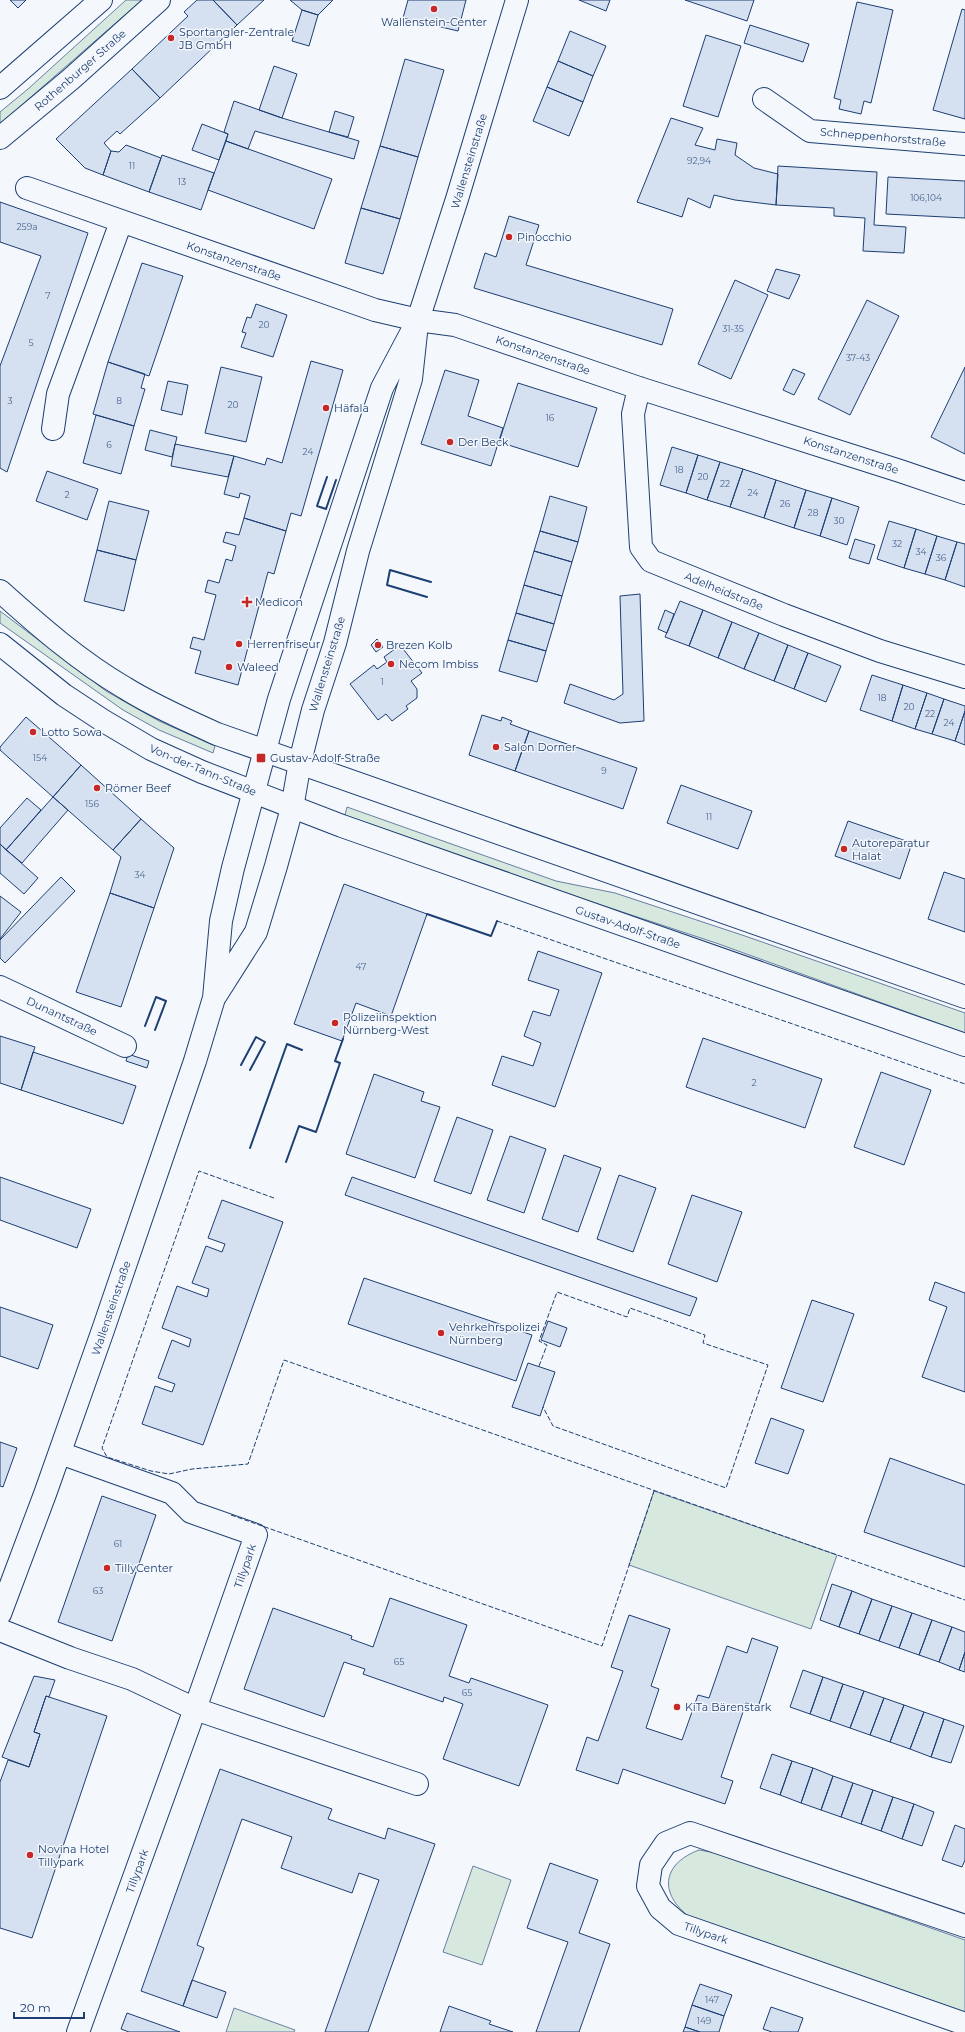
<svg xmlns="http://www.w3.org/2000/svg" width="965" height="2032" font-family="Montserrat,sans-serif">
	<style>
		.green { fill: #d7e8df; stroke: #687fa3 }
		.building { fill: #d5e0f0; stroke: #1d3f73 }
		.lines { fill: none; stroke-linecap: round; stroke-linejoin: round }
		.minor-casing { stroke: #1d3f73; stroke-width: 24 }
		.major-casing { stroke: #1d3f73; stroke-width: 24 }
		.minor { stroke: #f4f7fb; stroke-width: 22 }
		.major { stroke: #f4f7fb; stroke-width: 22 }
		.fence { stroke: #1d3f73; stroke-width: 1; stroke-dasharray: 5 2; stroke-linecap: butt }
		.wall { stroke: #1d3f73; stroke-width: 2 }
		.poi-dot { fill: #c62828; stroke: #f4f7fb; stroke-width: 1.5 }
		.labels { text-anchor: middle; stroke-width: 3; stroke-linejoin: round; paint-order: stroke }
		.number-label { font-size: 9px; fill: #4b6792 }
		.poi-label { font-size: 11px; fill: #1d3f73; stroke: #f4f7fb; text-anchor: start }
		.street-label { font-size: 11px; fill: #1d3f73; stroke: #f4f7fb }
	</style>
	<rect width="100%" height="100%" fill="#f4f7fb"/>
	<!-- green -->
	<path class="green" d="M126,0H142L0,124V112L28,89Z
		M0,611L106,691L159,721L215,746L213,753L159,730L123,710L0,623Z
		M347,807L556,881L615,893L745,936L965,1013V1033L716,943L595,903L345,815Z
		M654,1491L837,1555L811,1629L629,1565Z
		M699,1850L717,1853L965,1940V2012L687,1915C658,1891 664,1863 699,1850Z
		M473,1866L511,1880L482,1965L443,1952Z
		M234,2008L295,2030L294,2032H226Z"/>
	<!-- building -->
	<path class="building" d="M10,0H26L18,8Z
		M197,0H213L237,25L160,98L132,69L188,16L184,12Z
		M213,0H264L237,25Z
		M290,0H333L318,15L302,10Z
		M408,0H466L458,31L403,18Z
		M579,0H610L606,11Z
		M685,0H754L747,21Z
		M857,2L893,10L871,103L864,101L861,114L839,109L841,100L834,98Z
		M962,9L965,10V119L933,110Z
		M302,10L318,15L309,46L292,41Z
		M750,25L809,44L803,62L744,43Z
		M570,31L606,46L593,76L558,61Z
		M706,35L741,46L718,117L683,106Z
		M405,59L444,70L418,157L380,146Z
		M558,61L593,76L583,102L547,87Z
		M274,66L297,74L282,118L259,110Z
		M132,69L160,98L120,134L117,131L104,143L111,151L103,175L85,168L56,139Z
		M547,87L583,102L569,136L533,121Z
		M234,101L282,118L359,141L354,159L255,131L248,149L226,141L228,134L224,132Z
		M335,111L354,117L348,137L329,132Z
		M671,118L703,128L695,145L715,150L717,139L737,143L735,155L754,168L778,174L776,205L735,200L714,195L710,208L688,198L682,217L637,202Z
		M202,124L228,134L219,160L192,150Z
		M226,141L332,179L314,229L208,190Z
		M126,145L161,158L149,192L103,175L111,151L119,152Z
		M380,146L418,157L400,219L361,208Z
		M162,155L214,173L201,210L149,192Z
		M778,166L877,172L874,225L906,227L904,253L863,251L865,218L834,216V208L776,205Z
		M888,177L965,181V218L886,214Z
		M0,202L88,233L7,472L0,468V366L41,256L0,242Z
		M361,208L400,219L383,274L345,263Z
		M509,216L539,225L526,265L673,309L662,345L474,288L485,253L496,257Z
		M142,263L183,276L149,376L108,362Z
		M776,269L800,275L789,299L767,291Z
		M735,280L768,295L731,379L698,364Z
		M867,300L899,316L850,415L818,399Z
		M256,304L287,315L273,357L241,347L246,333L242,332L247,317L251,318Z
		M311,361L343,370L301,516L291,513L286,531L244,518L250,496L240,493L239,498L224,494L234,456L265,465L267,458L282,463Z
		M108,362L145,374L141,388L145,389L134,426L93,414Z
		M221,367L262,377L246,442L205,433Z
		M965,367V454L931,437Z
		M793,369L805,374L794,395L783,390Z
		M445,370L479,380L468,416L503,428L491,466L421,444Z
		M168,381L188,385L182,415L161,410Z
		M518,383L597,408L578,467L499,442Z
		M96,415L134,426L121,474L83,463Z
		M150,430L177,437L172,457L145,450Z
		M175,444L234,456L228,477L171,466Z
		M672,447L698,455L686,493L660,485Z
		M698,455L720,462L707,500L686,493Z
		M720,462L743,469L730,507L707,500Z
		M743,469L776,480L764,518L730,507Z
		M47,471L98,489L87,520L36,501Z
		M776,480L806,490L794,528L764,518Z
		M806,490L832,498L820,536L794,528Z
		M550,496L587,507L578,542L540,531Z
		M832,498L859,507L847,545L820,536Z
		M109,501L149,511L136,560L97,550Z
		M244,518L286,531L274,574L268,572L238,685L195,673L201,651L190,648L193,637L204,640L216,595L205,592L208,580L219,583L226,559L232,561L236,546L223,542L226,532L239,535Z
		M889,521L916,529L904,568L877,559Z
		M916,529L937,536L925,574L904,568Z
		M540,531L578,542L572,562L534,551Z
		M937,536L957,542L945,580L925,574Z
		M855,539L875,545L869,564L849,558Z
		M957,542L965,544V587L945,580Z
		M97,550L136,560L124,611L84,601Z
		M534,551L572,562L562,596L524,585Z
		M524,585L562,596L554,624L516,613Z
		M640,594L644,721L620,723L564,703L570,684L614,700L623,694L620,596Z
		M680,601L703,610L689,646L665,637Z
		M665,610L674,614L667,633L658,629Z
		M703,610L732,622L718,658L689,646Z
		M516,613L554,624L546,651L508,640Z
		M732,622L759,633L744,669L718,658Z
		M759,633L788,645L774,681L744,669Z
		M377,639L383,647L376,652L371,645Z
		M508,640L546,651L537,682L499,671Z
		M400,645L422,673L411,681L417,689V698L406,706L408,709L392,721L386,714L378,720L350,684L374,665L377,669L387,662L384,657Z
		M788,645L808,653L794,689L774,681Z
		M808,653L841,666L826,702L794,689Z
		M872,675L903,685L892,721L860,710Z
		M903,685L927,693L915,729L892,721Z
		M927,693L944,699L932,734L915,729Z
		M944,699L965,706V711L955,741L932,734Z
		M965,711V745L955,741Z
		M482,715L501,721L502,717L512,721L510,724L529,731L515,771L469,755Z
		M26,717L81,765L53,797L0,750V747Z
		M529,731L637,768L623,809L515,771Z
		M81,765L141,819L113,850L53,797Z
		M681,785L752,811L738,849L667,823Z
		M53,797L68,810L22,863L6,850Z
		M27,798L41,810L6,850L0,844V828Z
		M141,819L174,848L154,908L110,893L121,857L113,850Z
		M848,821L912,843L900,879L835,856Z
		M0,844L38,878L24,894L0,873Z
		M944,872L965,879V932L928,919Z
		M61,877L75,891L5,963L0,958V940Z
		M344,884L427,914L391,1016L356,1003L342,1041L294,1024Z
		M110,893L154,908L121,1007L76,992Z
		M0,896L21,912L0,939Z
		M538,951L602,973L555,1107L492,1085L502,1056L533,1066L541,1043L524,1036L533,1011L550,1016L559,990L528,980Z
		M0,1036L35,1047L21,1090L0,1083Z
		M703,1038L822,1079L805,1128L686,1087Z
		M33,1052L136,1086L123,1124L21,1090Z
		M128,1054L149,1061L147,1068L126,1061Z
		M881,1072L931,1090L904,1165L854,1147Z
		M374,1074L424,1092L421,1101L440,1107L415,1178L346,1154Z
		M457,1117L493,1130L471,1194L434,1181Z
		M510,1136L546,1149L524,1213L487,1200Z
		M564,1155L601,1168L578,1232L542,1219Z
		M619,1175L656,1188L633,1252L597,1239Z
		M0,1177L91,1209L77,1248L0,1220Z
		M352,1177L697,1298L690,1316L345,1195Z
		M692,1195L742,1212L717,1282L668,1264Z
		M222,1200L283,1222L203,1445L142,1424L155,1386L172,1392L175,1384L158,1378L172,1340L189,1347L191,1339L162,1328L177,1286L207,1297L209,1289L192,1283L206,1246L222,1252L225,1244L208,1238Z
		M364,1278L532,1335L516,1381L348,1324Z
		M935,1282L965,1293V1392L922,1377L947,1307L929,1300Z
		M812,1300L854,1314L823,1402L781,1388Z
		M0,1307L53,1325L38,1369L0,1356Z
		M548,1321L567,1328L560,1347L541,1340Z
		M528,1363L555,1372L540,1416L512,1407Z
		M771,1418L804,1430L788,1474L755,1463Z
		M0,1442L17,1448L3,1487L0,1486Z
		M890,1458L965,1485V1567L864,1532Z
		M102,1496L156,1515L112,1641L58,1622Z
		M832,1584L852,1591L839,1627L820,1620Z
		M852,1591L872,1599L859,1634L839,1627Z
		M390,1598L467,1625L449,1676L469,1683L471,1678L548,1705L519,1786L443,1759L463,1704L444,1697L443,1702L363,1674L365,1669L344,1662L324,1717L244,1689L273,1608L352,1636L351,1639L373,1647Z
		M872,1599L892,1606L879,1641L859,1634Z
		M892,1606L912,1613L899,1648L879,1641Z
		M912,1613L932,1620L919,1655L899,1648Z
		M629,1615L670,1629L651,1686L659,1689L646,1728L682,1740L698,1695L709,1698L727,1646L747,1653L752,1638L778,1647L758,1707L746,1703L721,1777L733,1781L725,1804L623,1769L618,1784L576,1770L587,1737L598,1741L623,1671L611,1667Z
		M932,1620L952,1627L939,1662L919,1655Z
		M952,1627L965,1632V1652L959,1670L939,1662Z
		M965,1652V1672L959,1670Z
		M803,1670L823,1677L810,1714L790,1707Z
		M34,1676L55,1680L49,1697L46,1696L34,1732L40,1734L29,1767L2,1757Z
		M823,1677L843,1684L830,1721L810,1714Z
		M843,1684L864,1691L850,1728L830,1721Z
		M864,1691L884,1698L870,1735L850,1728Z
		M46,1696L107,1716L32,1938L0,1928V1782L8,1760L29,1767L40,1734L34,1732Z
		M884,1698L904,1705L890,1742L870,1735Z
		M904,1705L924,1712L910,1749L890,1742Z
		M924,1712L944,1719L931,1757L910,1749Z
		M944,1719L964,1726L951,1763L931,1757Z
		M772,1754L792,1761L780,1795L760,1788Z
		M792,1761L813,1768L801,1803L780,1795Z
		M813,1768L833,1776L821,1810L801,1803Z
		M220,1769L332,1809L328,1819L385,1839L388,1828L435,1844L368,2032H325L379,1880L359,1873L352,1893L281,1868L292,1837L242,1819L197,1945L204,1948L183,2006L141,1991Z
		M833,1776L853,1783L841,1817L821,1810Z
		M853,1783L873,1790L861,1824L841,1817Z
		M873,1790L893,1797L881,1831L861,1824Z
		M893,1797L914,1804L902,1839L881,1831Z
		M914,1804L934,1812L922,1846L902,1839Z
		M955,1825L965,1829V1860L962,1867L942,1860Z
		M550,1863L598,1880L579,1933L610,1944L579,2032H536L568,1942L527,1928Z
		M192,1980L226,1992L217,2018L183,2006Z
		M700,1984L732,1995L724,2016L692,2005Z
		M692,2005L724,2016L719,2032H700L685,2027Z
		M449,2006L491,2021L489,2024L513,2032H440Z
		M771,2007L803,2018L798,2032H772L763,2029Z
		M127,2013L180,2032H129L121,2029Z
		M685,2027L700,2032H683Z"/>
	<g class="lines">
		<defs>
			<path id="minor" d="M764,99L810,131L965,144
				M27,188L375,310L418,320L455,325L639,388L900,471L965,493
				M639,388L633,414L641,547L651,561L784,615L880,651L965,677
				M53,429L58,394L121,222
				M0,987L125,1046
				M216,995L256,932L276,866L292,808L300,762L313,710L335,643L358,551L411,379L416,333
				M60,1453L172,1493L191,1512L256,1535L195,1709L78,2032
				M0,1614L45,1494L103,1330L195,1061L214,998L221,921L233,868L279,699L382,388L418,320L457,199L517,0
				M0,1630L70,1658L132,1679L195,1709L417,1784
				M965,1926L690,1833L666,1843L651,1865L648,1886L660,1908L679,1924L965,2024"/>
			<path id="major" d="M0,88L101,0
				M0,138L71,79L159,0
				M0,591C39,626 79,661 125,688C154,706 186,720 217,734L965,997
				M0,644L64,695L102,720L151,749L202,772L342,826L965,1045"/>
		</defs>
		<!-- minor casing -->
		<use href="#minor" class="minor-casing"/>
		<!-- major casing -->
		<use href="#major" class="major-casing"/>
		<!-- minor -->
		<use href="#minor" class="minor"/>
		<!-- major -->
		<use href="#major" class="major"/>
		<!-- fence -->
		<path class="fence" d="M497,921L965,1084
			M274,1198L199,1171L102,1448L107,1457L151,1471L169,1474L192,1469L248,1464L284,1360L965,1600
			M539,1366L547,1345L539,1341L557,1292L627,1317L630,1308L705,1335L703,1343L768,1365L726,1488L553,1426L543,1407
			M231,1515L602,1646L654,1491"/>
		<!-- wall -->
		<path class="wall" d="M327,477L317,506L326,509L336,480
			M427,597L387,585L390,570L431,582
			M427,914L491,936L497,921
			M145,1026L156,997L166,1001L155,1030
			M241,1065L256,1037L265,1042L250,1070
			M250,1148L287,1044L302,1050
			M286,1162L299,1126L316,1132L340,1063L335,1061L343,1039"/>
	</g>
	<!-- markers -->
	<g class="poi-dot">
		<circle cx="434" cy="9" r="4"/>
		<circle cx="171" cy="38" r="4"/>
		<circle cx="509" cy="237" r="4"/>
		<circle cx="326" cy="408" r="4"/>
		<circle cx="450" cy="442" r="4"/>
		<path d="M245 596h4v4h4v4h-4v4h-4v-4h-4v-4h4z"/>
		<circle cx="239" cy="644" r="4"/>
		<circle cx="378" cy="645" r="4"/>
		<circle cx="391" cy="664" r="4"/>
		<circle cx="229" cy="667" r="4"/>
		<circle cx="33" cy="732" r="4"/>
		<circle cx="496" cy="747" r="4"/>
		<rect x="256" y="753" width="10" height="10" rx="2"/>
		<circle cx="97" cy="788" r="4"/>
		<circle cx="844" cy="849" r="4"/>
		<circle cx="335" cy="1023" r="4"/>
		<circle cx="441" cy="1333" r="4"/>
		<circle cx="107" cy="1568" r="4"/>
		<circle cx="677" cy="1707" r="4"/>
		<circle cx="30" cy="1855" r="4"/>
	</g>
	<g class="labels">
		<!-- number labels -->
		<g class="number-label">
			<text x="699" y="164">92,94</text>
			<text x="132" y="169">11</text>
			<text x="182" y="185">13</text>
			<text x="926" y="201">106,104</text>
			<text x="27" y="230">259a</text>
			<text x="48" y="299">7</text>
			<text x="264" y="328">20</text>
			<text x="733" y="332">31-35</text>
			<text x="31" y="346">5</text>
			<text x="858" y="361">37-43</text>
			<text x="10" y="404">3</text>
			<text x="119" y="404">8</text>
			<text x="233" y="408">20</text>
			<text x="550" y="421">16</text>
			<text x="109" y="448">6</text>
			<text x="308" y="455">24</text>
			<text x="679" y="473">18</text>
			<text x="703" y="480">20</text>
			<text x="725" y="487">22</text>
			<text x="753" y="496">24</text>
			<text x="67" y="498">2</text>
			<text x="785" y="507">26</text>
			<text x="813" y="516">28</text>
			<text x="839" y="524">30</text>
			<text x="897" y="547">32</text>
			<text x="921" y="555">34</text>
			<text x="941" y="561">36</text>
			<text x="382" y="685">1</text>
			<text x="882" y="701">18</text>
			<text x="909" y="710">20</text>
			<text x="930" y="717">22</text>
			<text x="949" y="726">24</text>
			<text x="40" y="761">154</text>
			<text x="604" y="774">9</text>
			<text x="92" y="807">156</text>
			<text x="709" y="820">11</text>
			<text x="140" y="878">34</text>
			<text x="361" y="970">47</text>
			<text x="754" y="1086">2</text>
			<text x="118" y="1547">61</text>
			<text x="98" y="1594">63</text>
			<text x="399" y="1665">65</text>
			<text x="467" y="1696">65</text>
			<text x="712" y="2003">147</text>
			<text x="704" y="2024">149</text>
		</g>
		<!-- poi labels -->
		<g class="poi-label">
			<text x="434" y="26" text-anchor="middle">Wallenstein-Center</text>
			<text x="179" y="36">Sportangler-Zentrale<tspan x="179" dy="13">JB GmbH</tspan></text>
			<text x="517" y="241">Pinocchio</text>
			<text x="334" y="412">Häfala</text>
			<text x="458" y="446">Der Beck</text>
			<text x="255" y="606">Medicon</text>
			<text x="247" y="648">Herrenfriseur</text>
			<text x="386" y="649">Brezen Kolb</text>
			<text x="399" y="668">Necom Imbiss</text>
			<text x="237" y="671">Waleed</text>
			<text x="41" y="736">Lotto Sowa</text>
			<text x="504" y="751">Salon Dorner</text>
			<text x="270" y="762">Gustav-Adolf-Straße</text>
			<text x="105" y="792">Römer Beef</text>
			<text x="852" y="847">Autoreparatur<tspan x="852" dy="13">Halat</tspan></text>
			<text x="343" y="1021">Polizeiinspektion<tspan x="343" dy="13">Nürnberg-West</tspan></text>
			<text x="449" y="1331">Vehrkehrspolizei<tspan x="449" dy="13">Nürnberg</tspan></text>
			<text x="115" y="1572">TillyCenter</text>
			<text x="685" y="1711">KiTa Bärenstark</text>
			<text x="38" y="1853">Novina Hotel<tspan x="38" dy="13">Tillypark</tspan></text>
		</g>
		<!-- street labels -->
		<g class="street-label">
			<text transform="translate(80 70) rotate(-41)" y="4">Rothenburger Straße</text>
			<text transform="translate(883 137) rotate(5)" y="4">Schneppenhorststraße</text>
			<text transform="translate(469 161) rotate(-73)" y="4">Wallensteinstraße</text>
			<text transform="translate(234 261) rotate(19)" y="4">Konstanzenstraße</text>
			<text transform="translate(543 355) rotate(19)" y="4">Konstanzenstraße</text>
			<text transform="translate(851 455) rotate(18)" y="4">Konstanzenstraße</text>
			<text transform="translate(724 591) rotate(22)" y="4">Adelheidstraße</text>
			<text transform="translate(327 664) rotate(-73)" y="4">Wallensteinstraße</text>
			<text transform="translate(203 770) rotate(23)" y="4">Von-der-Tann-Straße</text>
			<text transform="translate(628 927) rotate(19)" y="4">Gustav-Adolf-Straße</text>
			<text transform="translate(62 1016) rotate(25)" y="4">Dunantstraße</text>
			<text transform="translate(111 1308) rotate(-71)" y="4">Wallensteinstraße</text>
			<text transform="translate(245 1566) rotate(-71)" y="4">Tillypark</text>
			<text transform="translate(137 1871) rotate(-70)" y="4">Tillypark</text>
			<text transform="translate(706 1933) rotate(19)" y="4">Tillypark</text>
		</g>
	</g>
	<!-- scale -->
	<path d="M14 2012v6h70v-6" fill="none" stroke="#1d3f73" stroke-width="2"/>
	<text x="20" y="2012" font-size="12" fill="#1d3f73" stroke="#f4f7fb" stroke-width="3" paint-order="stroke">20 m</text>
</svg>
